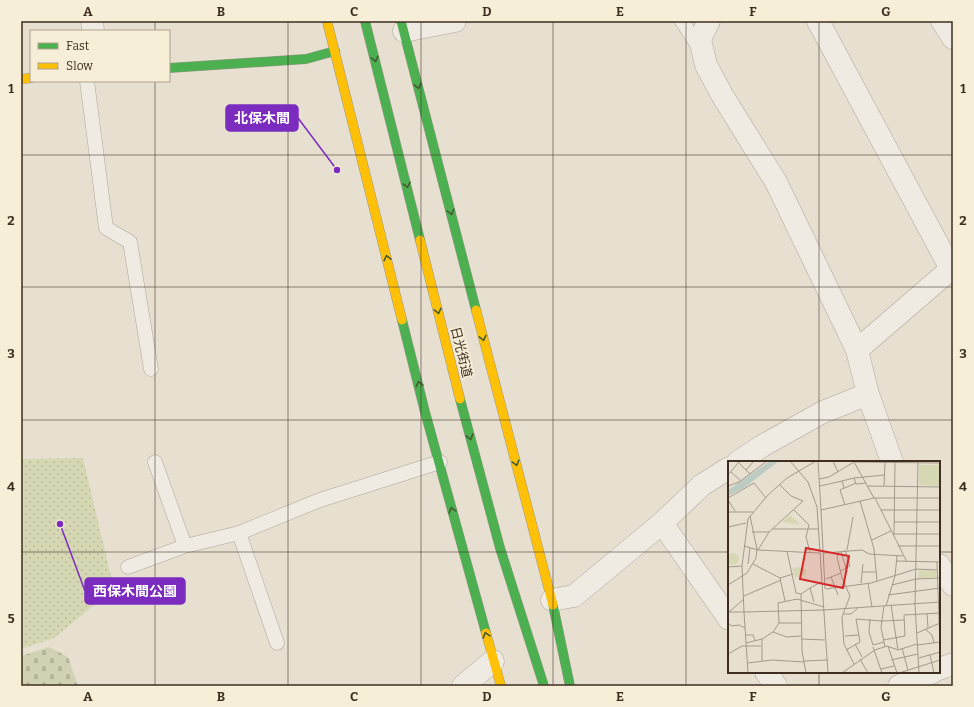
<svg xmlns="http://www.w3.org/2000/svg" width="974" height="707" font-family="Bitter,'Noto Sans JP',serif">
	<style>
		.cemetery { fill: url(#cemetery-stones) }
		.park { fill: url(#park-dots) }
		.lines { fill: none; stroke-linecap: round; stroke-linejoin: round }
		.lane-casing { stroke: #ada599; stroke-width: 15 }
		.street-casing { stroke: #ada599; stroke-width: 23 }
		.fast-casing { stroke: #9c958a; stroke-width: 10 }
		.slow-casing { stroke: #9c958a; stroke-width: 10 }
		.lane { stroke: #efebe3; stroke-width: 14 }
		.street { stroke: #efebe3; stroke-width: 22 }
		.fast { stroke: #4caf50; stroke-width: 9 }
		.slow { stroke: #ffc107; stroke-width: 9 }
		.oneway { stroke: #425b31 }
		.grid { fill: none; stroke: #3d2e20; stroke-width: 1; stroke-opacity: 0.55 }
		.labels { text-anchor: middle; stroke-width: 3.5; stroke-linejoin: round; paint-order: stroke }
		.street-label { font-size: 13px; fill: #3d2e20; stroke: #f7eed8 }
		.inset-road { fill: none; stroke: #a3998a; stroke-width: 1 }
		.view { fill: #d62828; fill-opacity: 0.15; stroke: #d62828; stroke-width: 2 }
		.inset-edge { fill: none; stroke: #3d2e20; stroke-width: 2 }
		.leader { fill: none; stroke: #7b2cbf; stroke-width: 1.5 }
		.callout-dot { fill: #7b2cbf; stroke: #f7eed8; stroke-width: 1.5 }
		.callout { fill: #7b2cbf; stroke: #7b2cbf; stroke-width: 1.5 }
		.callout-label { font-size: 14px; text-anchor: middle; font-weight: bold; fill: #fff }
		.neatline { fill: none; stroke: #3d2e20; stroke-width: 1.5 }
		.grid-label { font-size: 13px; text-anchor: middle; font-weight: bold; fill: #3d2e20 }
	</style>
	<defs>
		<pattern id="cemetery-stones" width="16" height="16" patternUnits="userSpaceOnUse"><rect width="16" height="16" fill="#d1d1b3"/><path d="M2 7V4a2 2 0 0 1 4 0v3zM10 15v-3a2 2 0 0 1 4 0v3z" fill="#b4b49a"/></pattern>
		<pattern id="park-dots" width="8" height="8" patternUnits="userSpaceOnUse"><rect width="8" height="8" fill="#d6d7b3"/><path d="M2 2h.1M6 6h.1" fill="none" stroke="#b9b99a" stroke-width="1.8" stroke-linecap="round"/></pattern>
	</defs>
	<rect width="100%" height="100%" fill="#e7e0d1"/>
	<!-- cemetery -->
	<path class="cemetery" d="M49,647L68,657L78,686H21V656Z"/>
	<!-- park -->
	<path class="park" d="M83,458L114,589L54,638L21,649V459Z"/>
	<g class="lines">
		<defs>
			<path id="lane" d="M682,21L700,49
				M87,81L106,228L130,242L151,369
				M155,462L185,546
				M239,533L277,643
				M128,567L185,546L239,533L320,500L440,462"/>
			<path id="street" d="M92,21L93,31
				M709,21L700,39L706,65L722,95L776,182L857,350L868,394L892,462
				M818,21L951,269L857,350
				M942,21L953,38
				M404,31L455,21
				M738,462L762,446L823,412L868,394
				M662,523L729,619
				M939,565L953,585
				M552,600L574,596L662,523L702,485L729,468
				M939,669L953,664
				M766,672L776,686
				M463,686L493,661
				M899,686L933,672"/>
			<path id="fast" d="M365,21L420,240
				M401,21L476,310
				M169,68L306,59L335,51
				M402,320L425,412L486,633
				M460,399L500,548L544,686
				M553,605L570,686"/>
			<path id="slow" d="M327,21L402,320
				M21,79L31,78
				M420,240L460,399
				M476,310L553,605
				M486,633L501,686"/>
		</defs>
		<!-- lane casing -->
		<use href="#lane" class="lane-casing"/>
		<!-- street casing -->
		<use href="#street" class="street-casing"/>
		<!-- fast casing -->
		<use href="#fast" class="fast-casing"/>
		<!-- slow casing -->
		<use href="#slow" class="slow-casing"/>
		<!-- lane -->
		<use href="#lane" class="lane"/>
		<!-- street -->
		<use href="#street" class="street"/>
		<!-- fast -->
		<use href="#fast" class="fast"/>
		<!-- slow -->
		<use href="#slow" class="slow"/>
	</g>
	<!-- one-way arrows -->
	<defs><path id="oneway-chevron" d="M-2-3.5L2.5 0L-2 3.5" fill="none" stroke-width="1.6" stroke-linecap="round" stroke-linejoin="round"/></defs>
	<g class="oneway">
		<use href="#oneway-chevron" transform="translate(375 59) rotate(76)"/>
		<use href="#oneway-chevron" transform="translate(418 86) rotate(76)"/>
		<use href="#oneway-chevron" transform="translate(407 185) rotate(76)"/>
		<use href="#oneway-chevron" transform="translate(451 212) rotate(76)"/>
		<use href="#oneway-chevron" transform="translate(387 258) rotate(-104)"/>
		<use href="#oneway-chevron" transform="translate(438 311) rotate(76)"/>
		<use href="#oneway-chevron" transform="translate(483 338) rotate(76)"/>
		<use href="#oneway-chevron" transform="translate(419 384) rotate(-104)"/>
		<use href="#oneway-chevron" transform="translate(470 437) rotate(75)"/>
		<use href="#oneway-chevron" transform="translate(516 463) rotate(75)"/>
		<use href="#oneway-chevron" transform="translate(452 510) rotate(-105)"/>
		<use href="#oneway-chevron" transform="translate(486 635) rotate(-106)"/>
	</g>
	<!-- grid -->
	<path class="grid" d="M155,21V31M288,21V686M421,21V686M553,21V686M686,21V686M819,21V462M155,81V686M21,155H953M21,287H953M21,420H953M21,552H729M939,552H953M819,672V686"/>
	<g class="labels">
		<!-- street labels -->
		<g class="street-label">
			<text transform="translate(462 352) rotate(76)" y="5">日光街道</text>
		</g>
	</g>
	<!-- overview -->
	<g transform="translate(728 461)">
		<rect width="212" height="212" fill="#e7e0d1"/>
		<path d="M191,4H212V25L191,24ZM62,54L70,61L72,64L54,61ZM68,106L78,108V114L67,117L64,108ZM191,109L208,110L209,116L190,117Z" fill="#d6d7b3"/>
		<path d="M-1 98a6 6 0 1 1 12 0a6 6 0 1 1-12 0Z" fill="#d6d7b3"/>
		<path d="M42,0H51L16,27L0,35V29Z" fill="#bcccc2"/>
		<path class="inset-road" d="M9,0L22,13M62,0L80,21L89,46L100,212M88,0L59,17L39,35L20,58L14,105L16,151L96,149L212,141M90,0L93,49M105,0L110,11M190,0L187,143L191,212M126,1L212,2M126,1L146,37M18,9L26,0M3,11L13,20M0,14L10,2M126,17L128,23L138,22M91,18L101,16L126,1M0,25L11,21L39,0M92,25L114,20M140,25L212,26M156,25L157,1M116,27L114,20L126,17L157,14M0,37L26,22L38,37M147,37L179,101M0,39L7,50M132,40L146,88L149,120M117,44L112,29L128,22M66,49L81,64L78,76L82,91M93,49L146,37H212M93,49L97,128M153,49H212M0,51H25M166,61H212M0,66L18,62M45,68H90M24,71H41M165,73H212M166,73L167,1M144,79L163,70M16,85L30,89L91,92M170,85H212M30,89L41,71L75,40L63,35L52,24M117,89L122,105L118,107M119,89L125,56M59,90L68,132L73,133L82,127L86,141M111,91L109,96L114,117L122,135L114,156L116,183L126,203M113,91L118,107L113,110M96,92L134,89L141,93L175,95M168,100L212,101M209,101L212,186M212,101V85M20,103L22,87M25,103L52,117M0,106L14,105M134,111H148M103,116L110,134M98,118L113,112M133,122L135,103M140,122L144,146M0,124L19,112L28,97L29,88L22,55M164,124L188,118L212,117M82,127L93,121M98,128L143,122L188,108L209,109M73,133L74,190L78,212M160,134L212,127M16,135L53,119M57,140L52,117L65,113M163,144L170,189M156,145L153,166L157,186M158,145L167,115L169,95M0,151H16L20,212M1,151L16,138M115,153H123L130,147M199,153L200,167M142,158L141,171L145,184L156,181M0,162L4,165L11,164L17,167M51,162H73M197,168L204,174L206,182M45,171L59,176L73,175M189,172L212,162M17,174H25L27,179M117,175L131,174M73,178L97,179M155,179L177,175L176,154L212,152M18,182L34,178L45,171L51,162L50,142L69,138L96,146M127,183L134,196M190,184L212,181M160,185L169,212M145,186L154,212M174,187L180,209M118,189L132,181L128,158L153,160L176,159M0,193L14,185H33M202,194L206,212M191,197L212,191M132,198L140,212M163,199L190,193M34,200V178M76,200L99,199M20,202L44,199L76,201M153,208L166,205M114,212L147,189L159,185L170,189L189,183M171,212L212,199"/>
		<path class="view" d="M78,87L121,95L115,127L72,118Z"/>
		<rect width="212" height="212" class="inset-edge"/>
	</g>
	<!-- callouts -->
	<path class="leader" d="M337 170L298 118M60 524L85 591"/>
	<g class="callout-dot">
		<circle cx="337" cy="170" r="4"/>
		<circle cx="60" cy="524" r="4"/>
	</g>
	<g class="callout">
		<rect x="226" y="105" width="72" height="26" rx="4"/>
		<rect x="85" y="578" width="100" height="26" rx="4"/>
	</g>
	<g class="callout-label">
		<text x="262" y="123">北保木間</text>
		<text x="135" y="596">西保木間公園</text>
	</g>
	<!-- border -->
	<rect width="974" height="707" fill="none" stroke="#f7eed8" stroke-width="44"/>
	<!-- legend -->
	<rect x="30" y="30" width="140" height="52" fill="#f7eed8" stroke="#ada18e"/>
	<rect x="38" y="43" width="20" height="6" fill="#4caf50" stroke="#ada18e"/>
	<text x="66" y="50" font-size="12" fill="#3d2e20">Fast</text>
	<rect x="38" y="63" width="20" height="6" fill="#ffc107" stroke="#ada18e"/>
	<text x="66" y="70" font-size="12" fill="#3d2e20">Slow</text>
	<rect x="22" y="22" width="930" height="663" class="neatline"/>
	<g class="grid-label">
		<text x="88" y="16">A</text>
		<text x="221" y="16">B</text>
		<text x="354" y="16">C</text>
		<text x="487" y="16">D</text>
		<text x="620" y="16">E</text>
		<text x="753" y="16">F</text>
		<text x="886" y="16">G</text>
		<text x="11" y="93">1</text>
		<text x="963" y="93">1</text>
		<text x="11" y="225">2</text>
		<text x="963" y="225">2</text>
		<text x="11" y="358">3</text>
		<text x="963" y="358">3</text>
		<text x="11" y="491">4</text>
		<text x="963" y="491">4</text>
		<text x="11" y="623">5</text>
		<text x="963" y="623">5</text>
		<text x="88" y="701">A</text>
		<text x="221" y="701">B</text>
		<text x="354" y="701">C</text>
		<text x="487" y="701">D</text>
		<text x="620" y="701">E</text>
		<text x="753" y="701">F</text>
		<text x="886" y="701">G</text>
	</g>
</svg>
